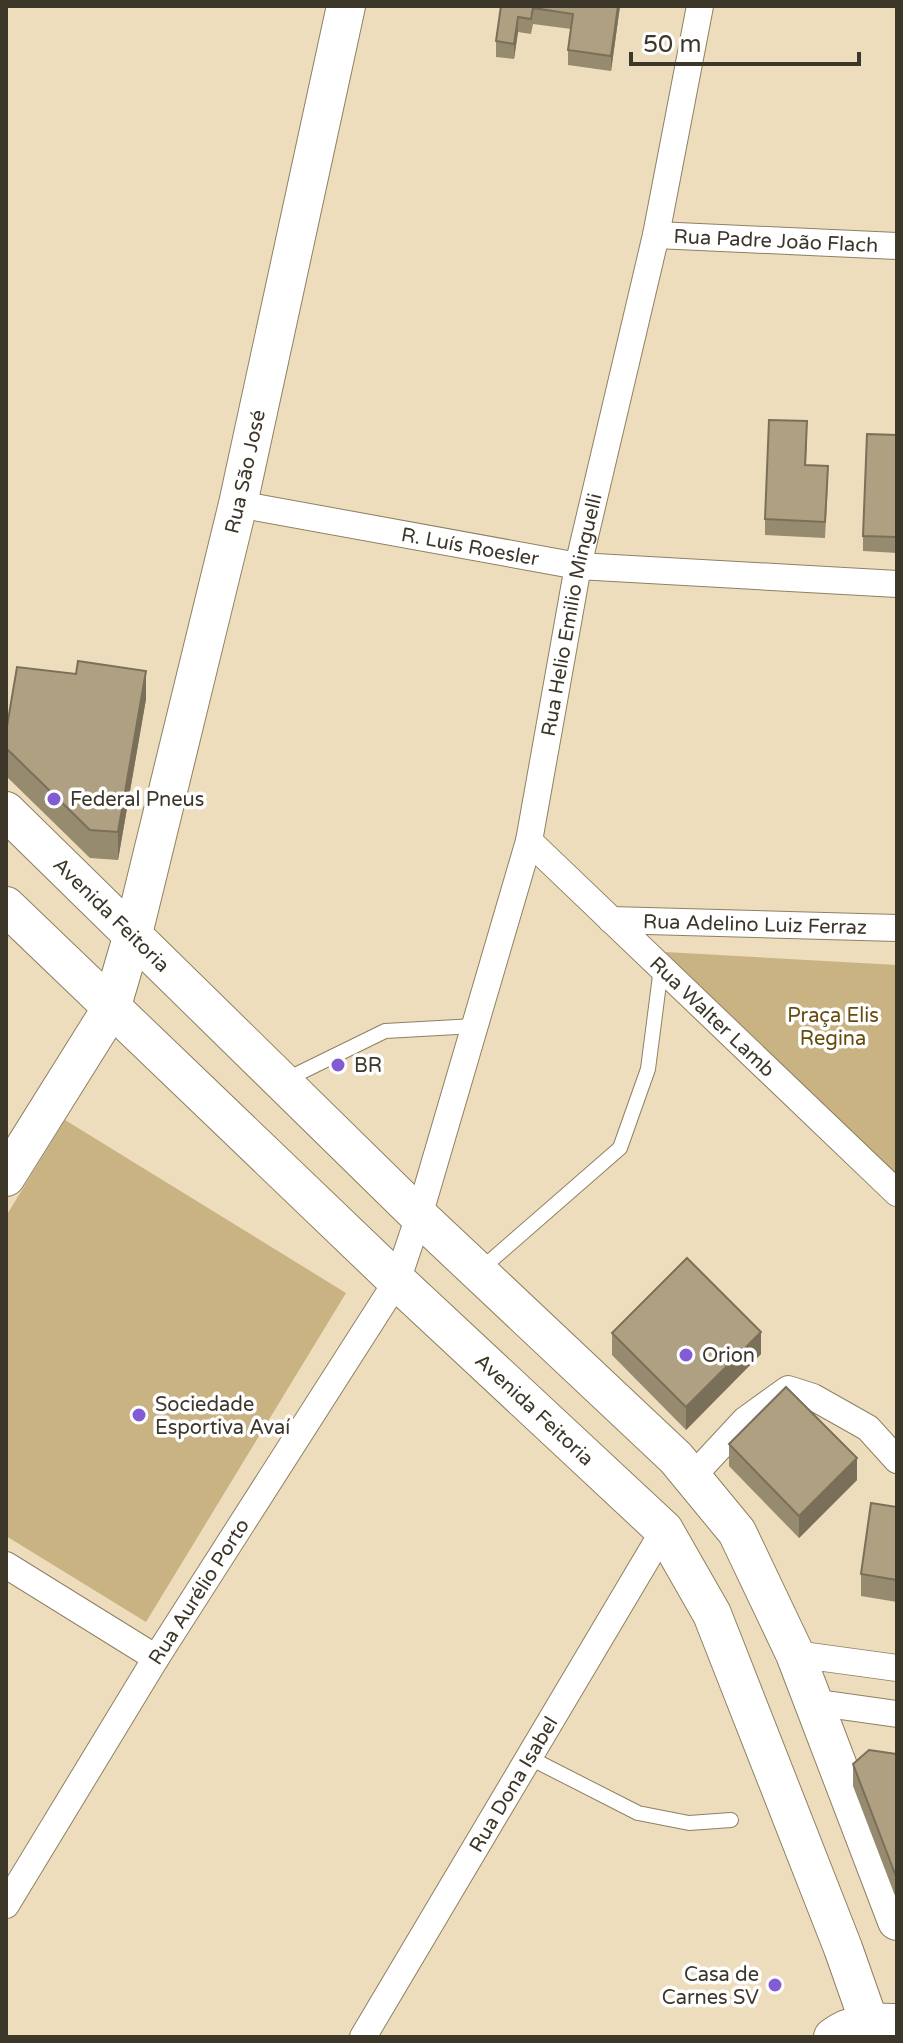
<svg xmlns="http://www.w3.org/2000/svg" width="903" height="2043" font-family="'Varela Round',sans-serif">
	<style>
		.green { fill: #cab383 }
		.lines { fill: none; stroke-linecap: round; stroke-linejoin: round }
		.lane-casing { stroke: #8e8062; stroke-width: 16 }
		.street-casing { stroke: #8e8062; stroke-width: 28 }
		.secondary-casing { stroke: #8e8062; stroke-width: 40 }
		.lane { stroke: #fff; stroke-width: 14 }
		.street { stroke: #fff; stroke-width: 26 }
		.secondary { stroke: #fff; stroke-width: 38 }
		.wall { fill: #968a6f }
		.shaded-wall { fill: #7a705a }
		.building { fill: #afa081; stroke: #7a705a; stroke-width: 2 }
		.poi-dot { fill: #835bd5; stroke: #fff; stroke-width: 3 }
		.labels { text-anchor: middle; stroke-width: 7; stroke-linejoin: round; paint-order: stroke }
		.street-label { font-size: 20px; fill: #3d372a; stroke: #fff }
		.poi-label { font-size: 20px; fill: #3d372a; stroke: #fff; text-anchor: start }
		.park-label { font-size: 20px; fill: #664d0f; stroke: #fff }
	</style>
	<rect width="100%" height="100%" fill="#edddbc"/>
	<!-- green -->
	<path class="green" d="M665,952L897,965V1178Z
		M65,1120L346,1293L146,1622L6,1536V1216Z"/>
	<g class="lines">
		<defs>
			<path id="lane" d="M283,1081L385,1031L475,1026
				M480,1270L620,1148L648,1069L661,968
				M530,1758L638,1813L689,1823L731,1820"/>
			<g id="street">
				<path id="s1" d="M656,235L897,246"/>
				<path id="s2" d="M238,504L578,566L897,584"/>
				<path id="s3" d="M529,841L897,1193"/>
				<path id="s4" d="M611,920L897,928"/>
				<path d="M692,1477L745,1420L788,1389L813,1397L868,1428L897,1460"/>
				<path d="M6,1565L156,1658"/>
				<path d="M795,1654L897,1668"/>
				<path d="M812,1702L897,1714"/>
				<path id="s5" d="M6,1905L156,1658L397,1281L419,1216L529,841L578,566L656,235L700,6"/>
				<path id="s6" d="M363,2037L664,1530"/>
			</g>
			<g id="secondary">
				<path id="s7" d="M6,811L419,1216L676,1458L737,1532L795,1654L897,1921"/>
				<path id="s8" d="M6,906L397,1281L664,1530L712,1614L843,1948L869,2022L877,2037"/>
				<path id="s9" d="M6,1177L111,1009L133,934L238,504L346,6"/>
				<path d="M833,2037C852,2023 871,2022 894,2023"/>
			</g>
		</defs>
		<!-- lane casing -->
		<use href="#lane" class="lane-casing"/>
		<!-- street casing -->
		<use href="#street" class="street-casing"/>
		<!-- secondary casing -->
		<use href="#secondary" class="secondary-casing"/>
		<!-- lane -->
		<use href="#lane" class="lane"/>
		<!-- street -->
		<use href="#street" class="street"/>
		<!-- secondary -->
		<use href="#secondary" class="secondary"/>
	</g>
	<!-- wall -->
	<path class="wall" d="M501,6H620L611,71L568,65V50L571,29L533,24L531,34L518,32L514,59L496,57V41Z
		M897,435V553L863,551V536Z
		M807,436L806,465L828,482L825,538L765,535V519Z
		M146,699L118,860L90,858L6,776V732Z
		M612,1333L761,1354L686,1430L612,1355Z
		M729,1444L857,1480L799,1538L729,1466Z
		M897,1507V1602L861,1596V1574Z
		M897,1754V1901L853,1786V1764Z"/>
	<!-- shaded-wall -->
	<path class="shaded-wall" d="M618,6H620L611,71V56Z
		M518,17V32L514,59V44Z
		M146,671V699L118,860V832Z
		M761,1332V1354L686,1430V1407Z
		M857,1458V1480L799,1538V1516Z"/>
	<!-- building -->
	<path class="building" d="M501,6H618L611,56L568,50L573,14L533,8L531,19L518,17L514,44L496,41Z
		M769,420L807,421L805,465L828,466L825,522L765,519Z
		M867,434L897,435V537L863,536Z
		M78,661L146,671L118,832L90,830L6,748V732L17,667L76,674Z
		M687,1258L761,1332L686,1407L612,1333Z
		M786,1387L857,1458L799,1516L729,1444Z
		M871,1503L897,1507V1580L861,1574Z
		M869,1750L897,1754V1879L853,1764Z"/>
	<!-- markers -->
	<g class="poi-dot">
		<circle cx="54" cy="799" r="8"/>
		<circle cx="338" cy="1065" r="8"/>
		<circle cx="686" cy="1355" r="8"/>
		<circle cx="139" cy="1415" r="8"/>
		<circle cx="775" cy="1985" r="8"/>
	</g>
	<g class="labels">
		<!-- street labels -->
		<g class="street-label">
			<text dy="7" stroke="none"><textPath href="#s1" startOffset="120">Rua Padre João Flach</textPath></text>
			<text dy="7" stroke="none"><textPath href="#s9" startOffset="752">Rua São José</textPath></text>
			<text dy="7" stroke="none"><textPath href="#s2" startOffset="236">R. Luís Roesler</textPath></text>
			<text dy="7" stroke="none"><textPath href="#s5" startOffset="1426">Rua Helio Emilio Minguelli</textPath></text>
			<text dy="7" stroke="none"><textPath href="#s7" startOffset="148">Avenida Feitoria</textPath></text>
			<text dy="7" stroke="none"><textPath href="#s4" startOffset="144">Rua Adelino Luiz Ferraz</textPath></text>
			<text dy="7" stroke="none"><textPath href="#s3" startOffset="254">Rua Walter Lamb</textPath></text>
			<text dy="7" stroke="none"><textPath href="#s8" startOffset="730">Avenida Feitoria</textPath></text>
			<text dy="7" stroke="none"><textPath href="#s5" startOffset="368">Rua Aurélio Porto</textPath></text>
			<text dy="7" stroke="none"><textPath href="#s6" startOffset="294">Rua Dona Isabel</textPath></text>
		</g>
		<!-- poi labels -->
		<g class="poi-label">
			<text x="70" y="806">Federal Pneus</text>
			<text x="354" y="1072">BR</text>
			<text x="702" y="1362">Orion</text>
			<text x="155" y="1411">Sociedade<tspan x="155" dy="23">Esportiva Avaí</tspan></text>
			<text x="759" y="1981" text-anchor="end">Casa de<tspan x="759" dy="23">Carnes SV</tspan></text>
		</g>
		<!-- park labels -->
		<g class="park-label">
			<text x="833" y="1022">Praça Elis<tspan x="833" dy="23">Regina</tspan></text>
		</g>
	</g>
	<!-- border -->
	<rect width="903" height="2043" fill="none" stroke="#3d372a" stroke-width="16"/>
	<!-- scale -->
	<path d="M631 52v12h228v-12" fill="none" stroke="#3d372a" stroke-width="4"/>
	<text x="643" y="52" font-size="24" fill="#3d372a" stroke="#ffffff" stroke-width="6" paint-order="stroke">50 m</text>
</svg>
